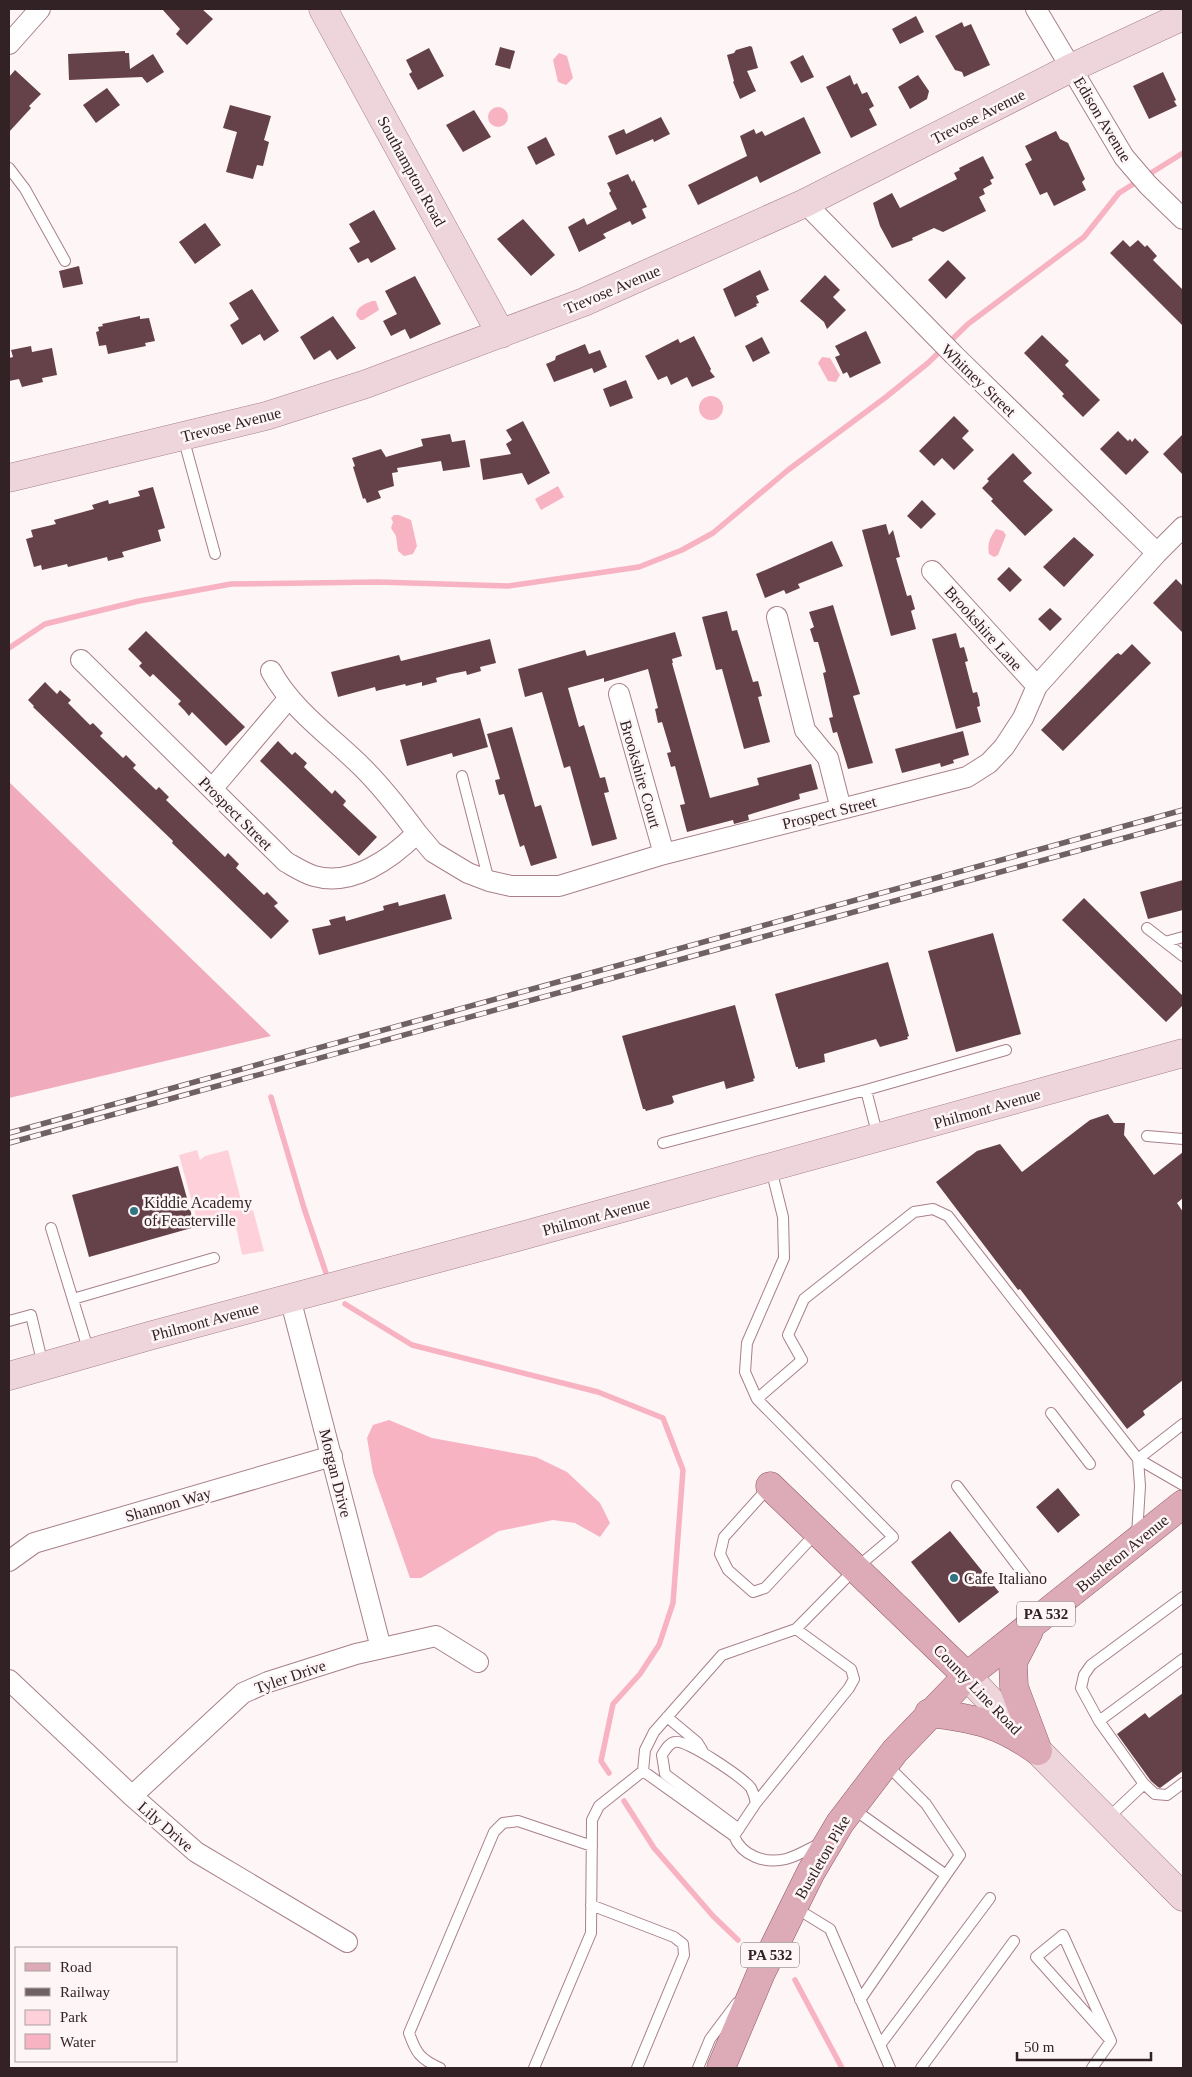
<svg xmlns="http://www.w3.org/2000/svg" width="1192" height="2077" font-family="'Times New Roman',serif">
	<style>
		.green { fill: #fed0da }
		.forest { fill: #f0acbc }
		.water { fill: #f8b3c2 }
		.lines { fill: none; stroke-linecap: round; stroke-linejoin: round }
		.stream { stroke: #f8b3c2; stroke-width: 5.5 }
		.building { fill: #65424a }
		.lane-casing { stroke: #a88089; stroke-width: 12 }
		.street-casing { stroke: #a88089; stroke-width: 22 }
		.secondary-casing { stroke: #a88089; stroke-width: 29 }
		.primary-casing { stroke: #915765; stroke-width: 29 }
		.lane { stroke: #fff; stroke-width: 10 }
		.street { stroke: #fff; stroke-width: 20 }
		.secondary { stroke: #edd5db; stroke-width: 28 }
		.primary { stroke: #dcabb7; stroke-width: 28 }
		.rail-casing { stroke: #6f6164; stroke-width: 5.5 }
		.rail { stroke: #fef5f7; stroke-width: 4; stroke-dasharray: 11; stroke-linecap: butt }
		.poi-dot { fill: #307584; stroke: #fef5f7; stroke-width: 2 }
		.labels { text-anchor: middle; stroke-width: 5; stroke-linejoin: round; paint-order: stroke }
		.shield { fill: #fef5f7; stroke: #6f6164; stroke-width: 1 }
		.shield-label { font-size: 15px; font-weight: bold; fill: #322225 }
		.street-label { font-size: 16px; fill: #322225; stroke: #fef5f7 }
		.poi-label { font-size: 16px; fill: #322225; stroke: #fef5f7; text-anchor: start }
	</style>
	<rect width="100%" height="100%" fill="#fef5f7"/>
	<!-- green -->
	<path class="green" d="M197,1150L200,1160L205,1156L228,1150L244,1212L253,1210L264,1251L242,1255L236,1226L229,1221L224,1222L223,1218L198,1224L179,1155Z"/>
	<!-- forest -->
	<path class="forest" d="M9,782L271,1036L9,1098Z"/>
	<!-- water -->
	<path class="water" d="M559,53L567,56L573,78L566,85L558,82L553,60Z
		M488 117a10 10 0 1 1 20 0a10 10 0 1 1-20 0Z
		M372,301H376L379,310L363,320H360L356,315C357,307 364,304 372,301Z
		M822,357L830,358L840,375L836,382L828,381L818,363Z
		M699 408a12 12 0 1 1 24 0a12 12 0 1 1-24 0Z
		M558,486L564,497L541,510L535,499Z
		M394,515H399L411,520L417,546L413,554L404,556L398,551L396,536L391,528L393,522L391,518Z
		M996,529L1003,531L1006,535L998,555L994,557L989,554C987,544 990,537 996,529Z
		M389,1420L432,1438L536,1457L567,1472L600,1503L610,1523L600,1537L575,1523L553,1520L499,1531L421,1578H410L373,1473L367,1438L373,1425Z"/>
	<g class="lines">
		<!-- stream -->
		<path class="stream" d="M9,648L45,624L139,601L231,584L378,582L508,586L639,567L682,550L713,533L788,470L886,397L928,363L968,324L1084,237L1119,193L1183,153
			M271,1097L304,1208L326,1273
			M345,1304L412,1345L598,1392L663,1418L683,1470L673,1603L659,1645L640,1674L613,1704L601,1761L609,1773
			M624,1801L654,1848L713,1916L738,1940
			M795,1980L842,2068"/>
	</g>
	<!-- building -->
	<path class="building" d="M162,9H202L213,19L187,45L176,34L180,29Z
		M916,16L924,32L900,44L892,29Z
		M962,22L964,27L971,24L990,65L964,77L962,72L955,70L935,36Z
		M750,46L752,47L758,68L747,71L756,91L740,99L733,82L734,81L727,55L734,53L736,50Z
		M500,47L515,51L510,69L495,65Z
		M429,48L444,76L418,90L409,74L412,72L406,60Z
		M125,51V53H129L130,69L153,54L164,72L147,83L142,77L69,80L68,54Z
		M803,55L814,77L801,83L790,62Z
		M15,70L41,94L29,106L31,108L9,132V77Z
		M1163,72L1176,100L1174,101L1177,106L1149,119L1133,86Z
		M850,75L854,85L857,83L862,94L867,92L874,106L869,109L877,125L851,138L826,87Z
		M918,75L929,91L927,99L910,109L898,87Z
		M107,88L120,105L96,123L83,105Z
		M230,105L271,116L264,140L269,142L263,166L257,165L253,179L226,172L237,132L223,128Z
		M474,110L491,137L463,152L446,125Z
		M661,117L670,134L654,142L653,139L616,155L608,136L624,129L626,134Z
		M804,117L821,153L760,183L757,176L698,205L688,185L747,156L740,136L754,129L756,134L762,131L765,136Z
		M1056,131L1060,139L1068,143L1085,179L1082,182L1086,190L1054,206L1047,192L1040,195L1025,164L1032,160L1025,146Z
		M546,137L555,155L536,165L527,147Z
		M983,156L994,178L990,180L992,184L983,189L985,194L979,197L986,211L943,232L934,228L912,238L913,240L892,248L880,226L873,203L892,193L900,208L957,179L954,173L960,170L959,168Z
		M628,174L632,182L634,180L647,207L642,209L646,218L632,225L630,221L603,234L606,238L579,252L568,227L584,218L587,225L617,209L609,193L611,191L607,183Z
		M374,210L396,249L371,263L368,258L358,263L349,248L360,242L349,224Z
		M523,219L555,255L531,276L497,239Z
		M205,223L221,245L195,264L179,242Z
		M1123,240L1130,247L1138,240L1145,247L1147,245L1157,256L1153,260L1183,290V326L1110,253Z
		M948,260L966,278L946,299L928,280Z
		M79,266L83,284L63,288L59,271Z
		M760,270L769,290L756,296L759,303L756,304L757,306L735,317L723,289Z
		M825,275L840,290L833,297L846,310L827,329L824,322L800,301Z
		M415,276L441,324L410,339L405,329L391,336L383,321L397,314L385,291Z
		M252,289L279,331L264,341L260,334L242,345L230,325L239,319L229,303Z
		M140,316V319L149,318L155,341L145,343L146,346L108,354L106,345L99,346L96,332L99,331L98,327L103,326L102,324Z
		M333,316L356,348L337,360L330,350L314,360L300,337Z
		M866,331L881,363L850,378L847,372L843,374L835,357L840,355L835,346Z
		M1042,335L1069,361L1065,365L1100,400L1083,417L1062,396L1064,394L1024,353Z
		M694,336L711,369L710,371L715,377L692,387L687,377L671,385L667,376L658,380L645,356L678,339L680,343Z
		M762,337L770,353L753,362L745,346Z
		M585,344L589,354L600,350L607,367L594,373L592,368L554,382L546,364L555,360L556,356Z
		M31,346L32,352L52,348L57,375L42,378L43,382L22,387L19,379L9,381V358L13,357L11,350Z
		M626,380L633,398L610,407L603,389Z
		M954,416L969,431L962,438L974,450L954,470L942,458L934,466L919,451Z
		M523,421L550,473L528,485L522,473L483,480L480,459L511,454L506,444L512,440L506,430Z
		M1118,431L1128,441L1130,439L1132,442L1135,438L1149,452L1126,475L1100,449Z
		M450,434L452,442L465,440L470,467L443,471L441,461L397,468L398,472L392,473L394,486L378,491L381,498L367,503L365,498L363,499L353,467L355,466L352,458L381,449L386,457L423,446L421,439Z
		M1183,434V475L1163,454Z
		M1013,453L1032,473L1023,481L1053,510L1025,536L991,501L993,499L982,488L989,481L987,479Z
		M153,487L165,528L158,530L161,541L122,552L124,557L108,561L107,557L68,567L67,564L42,570L41,565L34,567L26,539L33,537L31,530L56,524L54,520L94,509L92,505L108,500L109,504L140,496L138,491Z
		M922,500L936,514L921,529L907,516Z
		M886,524L889,535L893,530L900,557L896,558L907,596L911,595L915,609L911,611L916,629L891,636L862,530Z
		M1074,537L1094,555L1064,587L1043,567Z
		M832,541L843,566L798,584L800,588L786,594L784,590L765,598L756,574Z
		M1009,567L1022,580L1010,592L997,579Z
		M1176,579L1183,586V633L1153,603Z
		M833,605L860,694L853,696L873,763L848,769L837,732L833,733L829,718L833,717L823,673L826,672L818,642H814L810,629L814,627L809,612Z
		M1050,608L1062,619L1050,631L1038,619Z
		M727,611L732,631L737,630L753,682L758,681L762,696L758,697L770,742L744,749L722,669L716,670L702,617Z
		M146,631L245,727L226,746L192,712L189,716L184,710L178,704L181,701L153,674L150,677L139,666L142,663L128,649Z
		M675,632L682,656L672,659L673,663H672L710,798L759,785L757,778L811,764L818,789L799,794L800,799L748,815L749,820L734,824L733,820L687,832L680,805L685,804L675,766L671,767L667,753L671,752L662,722L658,723L655,709L658,708L648,669L604,682V678L568,688L579,727L584,725L600,778L605,777L609,792L604,793L617,839L592,846L570,766L564,768L542,692L525,697L518,669L585,650L587,656Z
		M956,633L960,648L964,647L968,661L965,662L973,693L977,692L979,699L980,706L977,707L981,722L956,729L932,639Z
		M490,639L496,663L480,667L481,671L467,675L466,671L451,674L436,678L437,682L422,686V682L406,686L405,684L376,691L375,687L338,697L331,672L399,655L401,661Z
		M1132,644L1151,663L1063,751L1041,730L1115,655L1118,653L1121,655Z
		M45,682L57,694L60,690L71,700L68,703L90,725L93,723L103,733L100,736L123,758L126,755L136,765L133,768L156,790L159,787L169,797L166,800L225,857L228,853L239,864L236,868L264,895L267,892L278,903L274,906L289,921L271,939L172,843L173,841L33,707L34,706L28,700Z
		M480,718L488,747L453,757L452,753L407,766L400,740Z
		M512,727L535,807L541,805L557,858L531,866L524,845L520,847L504,794L499,795L495,780L500,779L487,734Z
		M963,731L969,755L953,760L954,763L941,767L940,763L902,773L895,749Z
		M278,741L292,755L295,752L307,763L304,767L332,794L335,790L346,801L343,805L377,837L359,856L260,761Z
		M1183,880V910L1148,919L1140,892Z
		M445,894L452,919L319,955L312,929L331,925L329,920L345,916L346,921L384,910L383,906L398,902L399,906Z
		M1084,898L1183,996V1005L1166,1022L1062,920Z
		M993,933L1021,1034L956,1052L928,951Z
		M888,962L909,1036L907,1037L908,1039L880,1047L876,1039L824,1054L825,1062L798,1069V1067H796L775,994Z
		M735,1005L755,1078L753,1079L754,1081L726,1089L724,1081L672,1096L674,1102L672,1104L646,1111L645,1109H643L622,1036Z
		M1108,1114L1114,1123H1125L1124,1135L1154,1175L1183,1152V1198L1177,1203L1183,1212V1380L1143,1411L1145,1415L1127,1429L1020,1289L1018,1290L936,1182L977,1151L1000,1144L1022,1172L1090,1120Z
		M178,1166L195,1227L89,1257L72,1195Z
		M1058,1488L1080,1515L1058,1533L1036,1507Z
		M950,1531L999,1592L959,1623L911,1562Z
		M1183,1693V1771L1160,1788L1158,1787L1151,1781L1117,1734L1145,1713L1149,1718Z"/>
	<g class="lines">
		<defs>
			<path id="lane" d="M9,168L25,189L65,261
				M183,437L215,554
				M462,776L489,881
				M1147,928L1183,956
				M1165,942L1183,937
				M866,1090L1006,1050
				M1147,1136L1183,1139
				M663,1143L866,1090L878,1137
				M51,1228L89,1352
				M73,1299L214,1258
				M9,1321L31,1315L43,1365
				M757,1399L745,1372L747,1343L784,1258L783,1217L771,1169
				M1051,1413L1090,1464
				M1138,1459L1183,1485
				M957,1486L1026,1577
				M769,1487L724,1537L720,1554L728,1570L753,1592L765,1588L817,1532
				M1137,1535L1140,1486L1138,1459
				M1183,1659L1099,1721L1144,1784L1155,1794L1167,1795L1183,1783
				M667,1717L697,1742L702,1750
				M1099,1721L1081,1688L1084,1675L1091,1665L1183,1597
				M887,1765L926,1804L960,1855L946,1875
				M643,1771L734,1836L756,1803L849,1688L854,1679L851,1669L796,1629
				M852,1808L946,1875L860,2000
				M1107,1819L1144,1784
				M739,1829L665,1774L662,1755C665,1750 669,1743 675,1742C687,1739 743,1778 751,1788C753,1792 755,1798 756,1803
				M734,1836C742,1856 765,1864 786,1859C798,1856 810,1848 821,1843
				M591,1905L674,1937L683,1944L684,1955L637,2068
				M794,1907L830,1929L890,2068
				M1063,1935L1111,2041L1036,1957Z
				M880,2045L990,1898
				M440,2068C420,2059 416,2053 409,2033L494,1832L503,1823L518,1821L592,1846
				M534,2068L591,1933L592,1820L599,1806L643,1771L645,1750L654,1732L722,1655L796,1629L855,1569L893,1537L757,1399L802,1360L788,1335L804,1299L914,1212L933,1209L948,1216L1138,1459L1183,1424
				M698,2068L710,2039L737,2003
				M921,2068L1014,1941
				M1092,2068L1111,2041"/>
			<path id="street" d="M1036,9L1124,157L1148,185L1183,219
				M9,44L40,9
				M805,203L954,355L1157,553
				M932,571L1037,686
				M777,617L805,730L828,758L841,809
				M81,660L286,862C295,867 304,873 314,876C352,887 391,859 417,833L433,852L468,873L489,881L511,886H559L664,854L967,777L989,763L1004,747L1023,718L1037,686L1157,553L1183,527
				M271,671C292,710 332,737 363,768C383,788 400,810 417,833
				M619,694L664,854
				M212,789L289,698
				M290,1298L381,1648
				M9,1561L34,1543L332,1456
				M9,1680L132,1796L196,1852L347,1942
				M132,1796L243,1693L268,1682L356,1654L436,1636L478,1662"/>
			<path id="secondary" d="M323,9L501,334
				M9,478L266,416L366,384L584,302L805,203L1071,68L1183,16
				M9,1376L149,1336L514,1238L1183,1053
				M967,1676L1038,1751L1183,1897"/>
			<path id="primary" d="M770,1486L967,1676
				M1029,1631L1013,1662L1014,1687L1038,1751
				M929,1713C975,1718 1000,1724 1038,1751
				M721,2068L761,1973L811,1872L840,1823L895,1751L967,1676L1183,1504"/>
		</defs>
		<!-- lane casing -->
		<use href="#lane" class="lane-casing"/>
		<!-- street casing -->
		<use href="#street" class="street-casing"/>
		<!-- secondary casing -->
		<use href="#secondary" class="secondary-casing"/>
		<!-- primary casing -->
		<use href="#primary" class="primary-casing"/>
		<!-- lane -->
		<use href="#lane" class="lane"/>
		<!-- street -->
		<use href="#street" class="street"/>
		<!-- secondary -->
		<use href="#secondary" class="secondary"/>
		<!-- primary -->
		<use href="#primary" class="primary"/>
		<defs>
			<path id="rail" d="M9,1133L1183,810
				M9,1143L1183,822"/>
		</defs>
		<!-- rail casing -->
		<use href="#rail" class="rail-casing"/>
		<!-- rail -->
		<use href="#rail" class="rail"/>
	</g>
	<!-- markers -->
	<g class="poi-dot">
		<circle cx="134" cy="1211" r="5"/>
		<circle cx="954" cy="1578" r="5"/>
	</g>
	<g class="labels">
		<!-- shield labels -->
		<g class="shield">
			<rect x="1017" y="1601.5" width="58" height="25" rx="4"/>
			<rect x="741" y="1942.5" width="58" height="25" rx="4"/>
		</g>
		<g class="shield-label">
			<text x="1046" y="1619">PA 532</text>
			<text x="770" y="1960">PA 532</text>
		</g>
		<!-- street labels -->
		<g class="street-label">
			<text transform="translate(978 116) rotate(-27)" y="6">Trevose Avenue</text>
			<text transform="translate(1103 119) rotate(59)" y="6">Edison Avenue</text>
			<text transform="translate(412 171) rotate(61)" y="6">Southampton Road</text>
			<text transform="translate(612 289) rotate(-23)" y="6">Trevose Avenue</text>
			<text transform="translate(979 380) rotate(44)" y="6">Whitney Street</text>
			<text transform="translate(231 424) rotate(-14)" y="6">Trevose Avenue</text>
			<text transform="translate(984 628) rotate(48)" y="6">Brookshire Lane</text>
			<text transform="translate(641 774) rotate(74)" y="6">Brookshire Court</text>
			<text transform="translate(829 812) rotate(-14)" y="6">Prospect Street</text>
			<text transform="translate(236 813) rotate(45)" y="6">Prospect Street</text>
			<text transform="translate(987 1108) rotate(-16)" y="6">Philmont Avenue</text>
			<text transform="translate(596 1216) rotate(-15)" y="6">Philmont Avenue</text>
			<text transform="translate(205 1321) rotate(-15)" y="6">Philmont Avenue</text>
			<text transform="translate(336 1473) rotate(76)" y="6">Morgan Drive</text>
			<text transform="translate(168 1504) rotate(-16)" y="6">Shannon Way</text>
			<text transform="translate(1122 1553) rotate(-39)" y="6">Bustleton Avenue</text>
			<text transform="translate(290 1676) rotate(-19)" y="6">Tyler Drive</text>
			<text transform="translate(978 1689) rotate(46)" y="6">County Line Road</text>
			<text transform="translate(166 1826) rotate(41)" y="6">Lily Drive</text>
			<text transform="translate(822 1857) rotate(-60)" y="6">Bustleton Pike</text>
		</g>
		<!-- poi labels -->
		<g class="poi-label">
			<text x="144" y="1208">Kiddie Academy<tspan x="144" dy="18">of Feasterville</tspan></text>
			<text x="964" y="1584">Cafe Italiano</text>
		</g>
	</g>
	<!-- border -->
	<rect width="1192" height="2077" fill="none" stroke="#322225" stroke-width="20"/>
	<!-- legend -->
	<rect x="15" y="1947" width="162" height="115" fill="#fef5f7" stroke="#aca1a3"/>
	<rect x="25" y="1963" width="25" height="8" fill="#dcabb7" stroke="#aca1a3"/>
	<text x="60" y="1972" font-size="15" fill="#322225">Road</text>
	<rect x="25" y="1988" width="25" height="8" fill="#6f6164" stroke="#aca1a3"/>
	<text x="60" y="1997" font-size="15" fill="#322225">Railway</text>
	<rect x="25" y="2010" width="25" height="15" fill="#fed0da" stroke="#aca1a3"/>
	<text x="60" y="2022" font-size="15" fill="#322225">Park</text>
	<rect x="25" y="2034" width="25" height="15" fill="#f8b3c2" stroke="#aca1a3"/>
	<text x="60" y="2047" font-size="15" fill="#322225">Water</text>
	<!-- scale -->
	<path d="M1017 2052v8h134v-8" fill="none" stroke="#322225" stroke-width="2.5"/>
	<text x="1024" y="2052" font-size="15" fill="#322225" stroke="#fef5f7" stroke-width="4" paint-order="stroke">50 m</text>
</svg>
